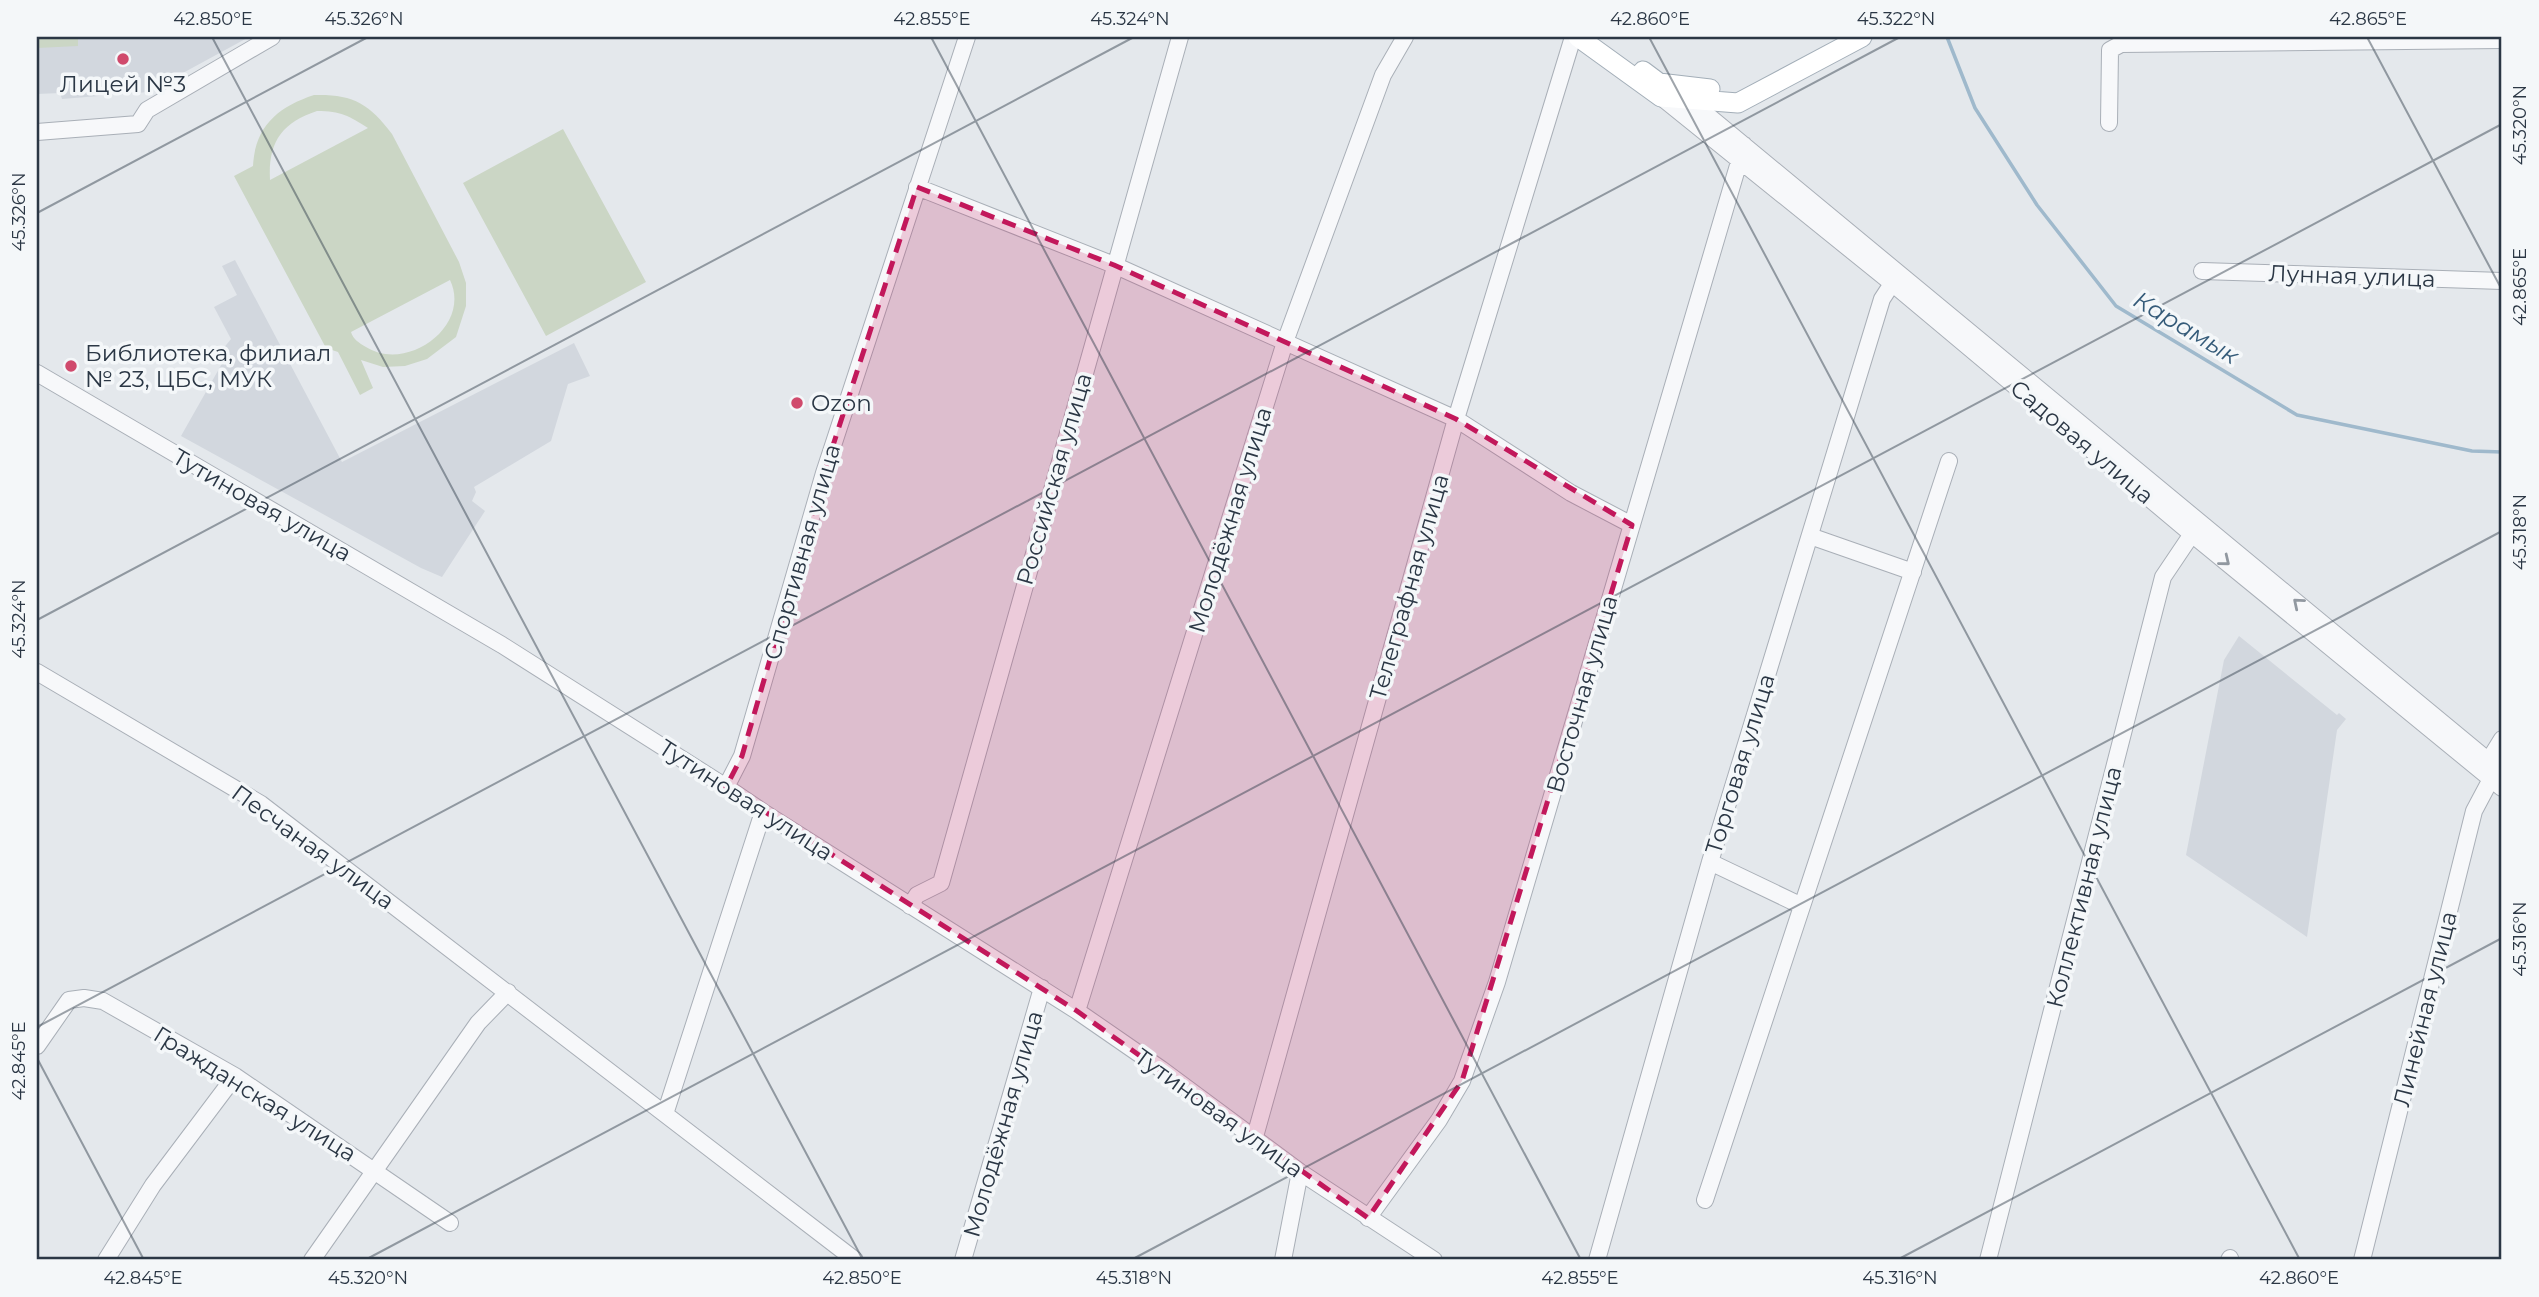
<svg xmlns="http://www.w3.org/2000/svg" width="2539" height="1297" viewBox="0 0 2539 1297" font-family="Montserrat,sans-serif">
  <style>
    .built { fill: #d2d7de }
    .green { fill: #cbd6c5; fill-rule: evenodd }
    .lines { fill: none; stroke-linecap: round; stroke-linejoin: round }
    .stream { stroke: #9fb9cc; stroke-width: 3.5 }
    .minor-casing { stroke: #a9afb7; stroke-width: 18 }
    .major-casing { stroke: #a3aeb8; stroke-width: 21 }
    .minor { stroke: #f7f8fa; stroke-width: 16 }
    .major { stroke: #fff; stroke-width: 19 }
    .oneway { stroke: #9198a0 }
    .marked { fill: #c2185b; fill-opacity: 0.2; stroke: #c2185b; stroke-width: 5; stroke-dasharray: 14 9; stroke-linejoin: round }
    .ticks { fill: none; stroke: #2b3745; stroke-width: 2; stroke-opacity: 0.45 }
    .poi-dot { fill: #d04a6c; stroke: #f4f7f9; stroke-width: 2.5 }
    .labels { text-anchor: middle; stroke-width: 7; stroke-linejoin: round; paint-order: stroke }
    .poi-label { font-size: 23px; fill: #2b3745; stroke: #f4f7f9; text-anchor: start }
    .street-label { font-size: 23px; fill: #2b3745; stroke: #f4f7f9 }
    .water-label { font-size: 24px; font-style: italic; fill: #355b79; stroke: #f4f7f9 }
    .neatline { fill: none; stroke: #2b3745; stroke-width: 2.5 }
    .ticks-label { font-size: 18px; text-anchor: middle; fill: #2b3745 }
  </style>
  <rect width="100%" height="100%" fill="#e4e8ec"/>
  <path class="built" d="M37 37H249L148 92 62 99 60 93 37 94Z
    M235 260 342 462 574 343 590 376 568 384 551 441 474 487 476 492 472 501 485 511 442 577 421 568 181 436 224 360 218 355 231 339 214 307 237 295 222 266Z
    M2239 636 2337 715 2339 713 2346 719 2337 730 2307 937 2186 855 2224 660Z"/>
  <path class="green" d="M37 37H78V46L37 48Z
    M314 95C352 94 369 103 392 134L459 262 466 283V306L456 337 427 359 405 366 383 367 361 360 373 388 360 395 338 352 326 348 234 176 253 166C255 126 278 107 314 95ZM317 111C341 111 349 116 368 128L270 180C268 143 281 123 317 111ZM450 280C472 326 407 373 366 347 359 343 353 339 351 332Z
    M563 129 646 282 546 336 463 183Z"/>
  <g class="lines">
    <path class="stream" d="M1947 37 1975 108 2037 205 2116 306 2297 415 2472 451 2502 452"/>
    <defs>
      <path id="minor" d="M1661 97 1893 284 2193 535 2502 788
        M1685 100 1700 109 2502 772
        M2109 123 2110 50 2121 44 2502 40
        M37 132 138 124 147 110 272 37
        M917 187 1114 265 1456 419 1571 493 1632 525
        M2202 271 2502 281
        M37 373 502 645 726 787 763 812 1077 1011 1161 1069 1300 1172 1434 1260
        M1810 536 1913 572
        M37 672 261 804 855 1260
        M726 787 742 756 824 473 967 37
        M1710 862 1802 906
        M910 906 917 895 941 883 1180 37
        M1077 1011 1285 342 1383 75 1405 37
        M37 1046 69 1000 84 998 103 1001 235 1076 450 1223
        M665 1114 763 812
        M1254 1140 1456 419 1573 37
        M1705 1200 1949 461
        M1368 1218 1439 1120 1462 1081 1497 982 1744 145
        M106 1260 153 1185 235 1076
        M312 1260 478 1023 508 992
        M963 1260 1042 988
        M1283 1260 1300 1172
        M1597 1260 1710 862 1882 299 1897 276
        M1988 1260 2163 577 2198 525
        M2229 1260 2230 1258
        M2362 1260 2474 811 2491 779 2489 760 2502 739"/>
      <path id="major" d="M1578 37 1661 97 1738 103 1862 37
        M1643 71 1659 83 1710 89"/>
    </defs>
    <use href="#minor" class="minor-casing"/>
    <use href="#major" class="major-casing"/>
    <use href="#minor" class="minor"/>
    <use href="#major" class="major"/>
  </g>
  <defs><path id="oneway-chevron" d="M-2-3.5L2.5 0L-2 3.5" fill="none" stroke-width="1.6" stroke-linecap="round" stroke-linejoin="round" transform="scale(1.75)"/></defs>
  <g class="oneway">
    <use href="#oneway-chevron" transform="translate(2225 561) rotate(39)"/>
    <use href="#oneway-chevron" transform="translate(2298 603) rotate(-140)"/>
  </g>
  <path class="marked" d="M917 187 1114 265 1456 419 1632 525 1462 1081 1368 1218 1077 1011 726 787 742 756 824 473Z"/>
  <path class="ticks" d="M212 37 863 1260M931 37 1581 1260M1649 37 2300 1260M2367 37 2502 290M37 213 368 37M37 620 1134 37M37 1027 1900 37M37 1058 144 1260M365 1260 2502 124M1131 1260 2502 531M1897 1260 2502 938"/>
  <g class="poi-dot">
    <circle cx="123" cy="59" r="7"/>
    <circle cx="71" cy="366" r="7"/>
    <circle cx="797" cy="403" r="7"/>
  </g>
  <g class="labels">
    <g class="poi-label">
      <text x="123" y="92" text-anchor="middle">Лицей №3</text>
      <text x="85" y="361">Библиотека, филиал<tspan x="85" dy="26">№ 23, ЦБС, МУК</tspan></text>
      <text x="811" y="411">Ozon</text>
    </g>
    <g class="street-label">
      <text transform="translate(2352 276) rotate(2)" y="8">Лунная улица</text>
      <text transform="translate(2082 442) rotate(40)" y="8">Садовая улица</text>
      <text transform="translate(1054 479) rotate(-74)" y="8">Российская улица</text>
      <text transform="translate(262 505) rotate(30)" y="8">Тутиновая улица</text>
      <text transform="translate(1230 520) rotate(-73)" y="8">Молодёжная улица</text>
      <text transform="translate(802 552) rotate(-74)" y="8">Спортивная улица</text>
      <text transform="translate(1409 587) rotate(-74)" y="8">Телеграфная улица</text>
      <text transform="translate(1582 694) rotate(-74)" y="8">Восточная улица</text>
      <text transform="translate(1740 764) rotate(-73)" y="8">Торговая улица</text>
      <text transform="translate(746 800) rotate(33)" y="8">Тутиновая улица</text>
      <text transform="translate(313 847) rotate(36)" y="8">Песчаная улица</text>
      <text transform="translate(2084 887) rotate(-76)" y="8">Коллективная улица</text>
      <text transform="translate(2425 1009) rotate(-76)" y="8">Линейная улица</text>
      <text transform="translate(255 1094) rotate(32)" y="8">Гражданская улица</text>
      <text transform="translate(1219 1113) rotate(36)" y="8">Тутиновая улица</text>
      <text transform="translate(1003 1124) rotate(-74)" y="8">Молодёжная улица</text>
    </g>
    <g class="water-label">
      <text transform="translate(2186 328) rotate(31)" y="8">Карамык</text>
    </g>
  </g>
  <rect width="2539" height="1297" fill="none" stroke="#f4f7f9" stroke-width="77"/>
  <rect x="38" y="38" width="2462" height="1220" class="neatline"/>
  <g class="ticks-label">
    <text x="213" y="25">42.850°E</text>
    <text x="364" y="25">45.326°N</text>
    <text x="932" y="25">42.855°E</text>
    <text x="1130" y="25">45.324°N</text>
    <text x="1650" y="25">42.860°E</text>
    <text x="1896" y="25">45.322°N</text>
    <text x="2368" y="25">42.865°E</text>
    <text transform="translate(2520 125) rotate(-90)" y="6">45.320°N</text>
    <text transform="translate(19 212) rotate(-90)" y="6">45.326°N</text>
    <text transform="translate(2520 287) rotate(-90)" y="6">42.865°E</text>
    <text transform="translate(2520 532) rotate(-90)" y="6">45.318°N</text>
    <text transform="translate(19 619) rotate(-90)" y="6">45.324°N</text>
    <text transform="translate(2520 939) rotate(-90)" y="6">45.316°N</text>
    <text transform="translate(19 1061) rotate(-90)" y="6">42.845°E</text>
    <text x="143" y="1284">42.845°E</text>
    <text x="368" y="1284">45.320°N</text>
    <text x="862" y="1284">42.850°E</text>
    <text x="1134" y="1284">45.318°N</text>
    <text x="1580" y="1284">42.855°E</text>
    <text x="1900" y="1284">45.316°N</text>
    <text x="2299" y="1284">42.860°E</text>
  </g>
</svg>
